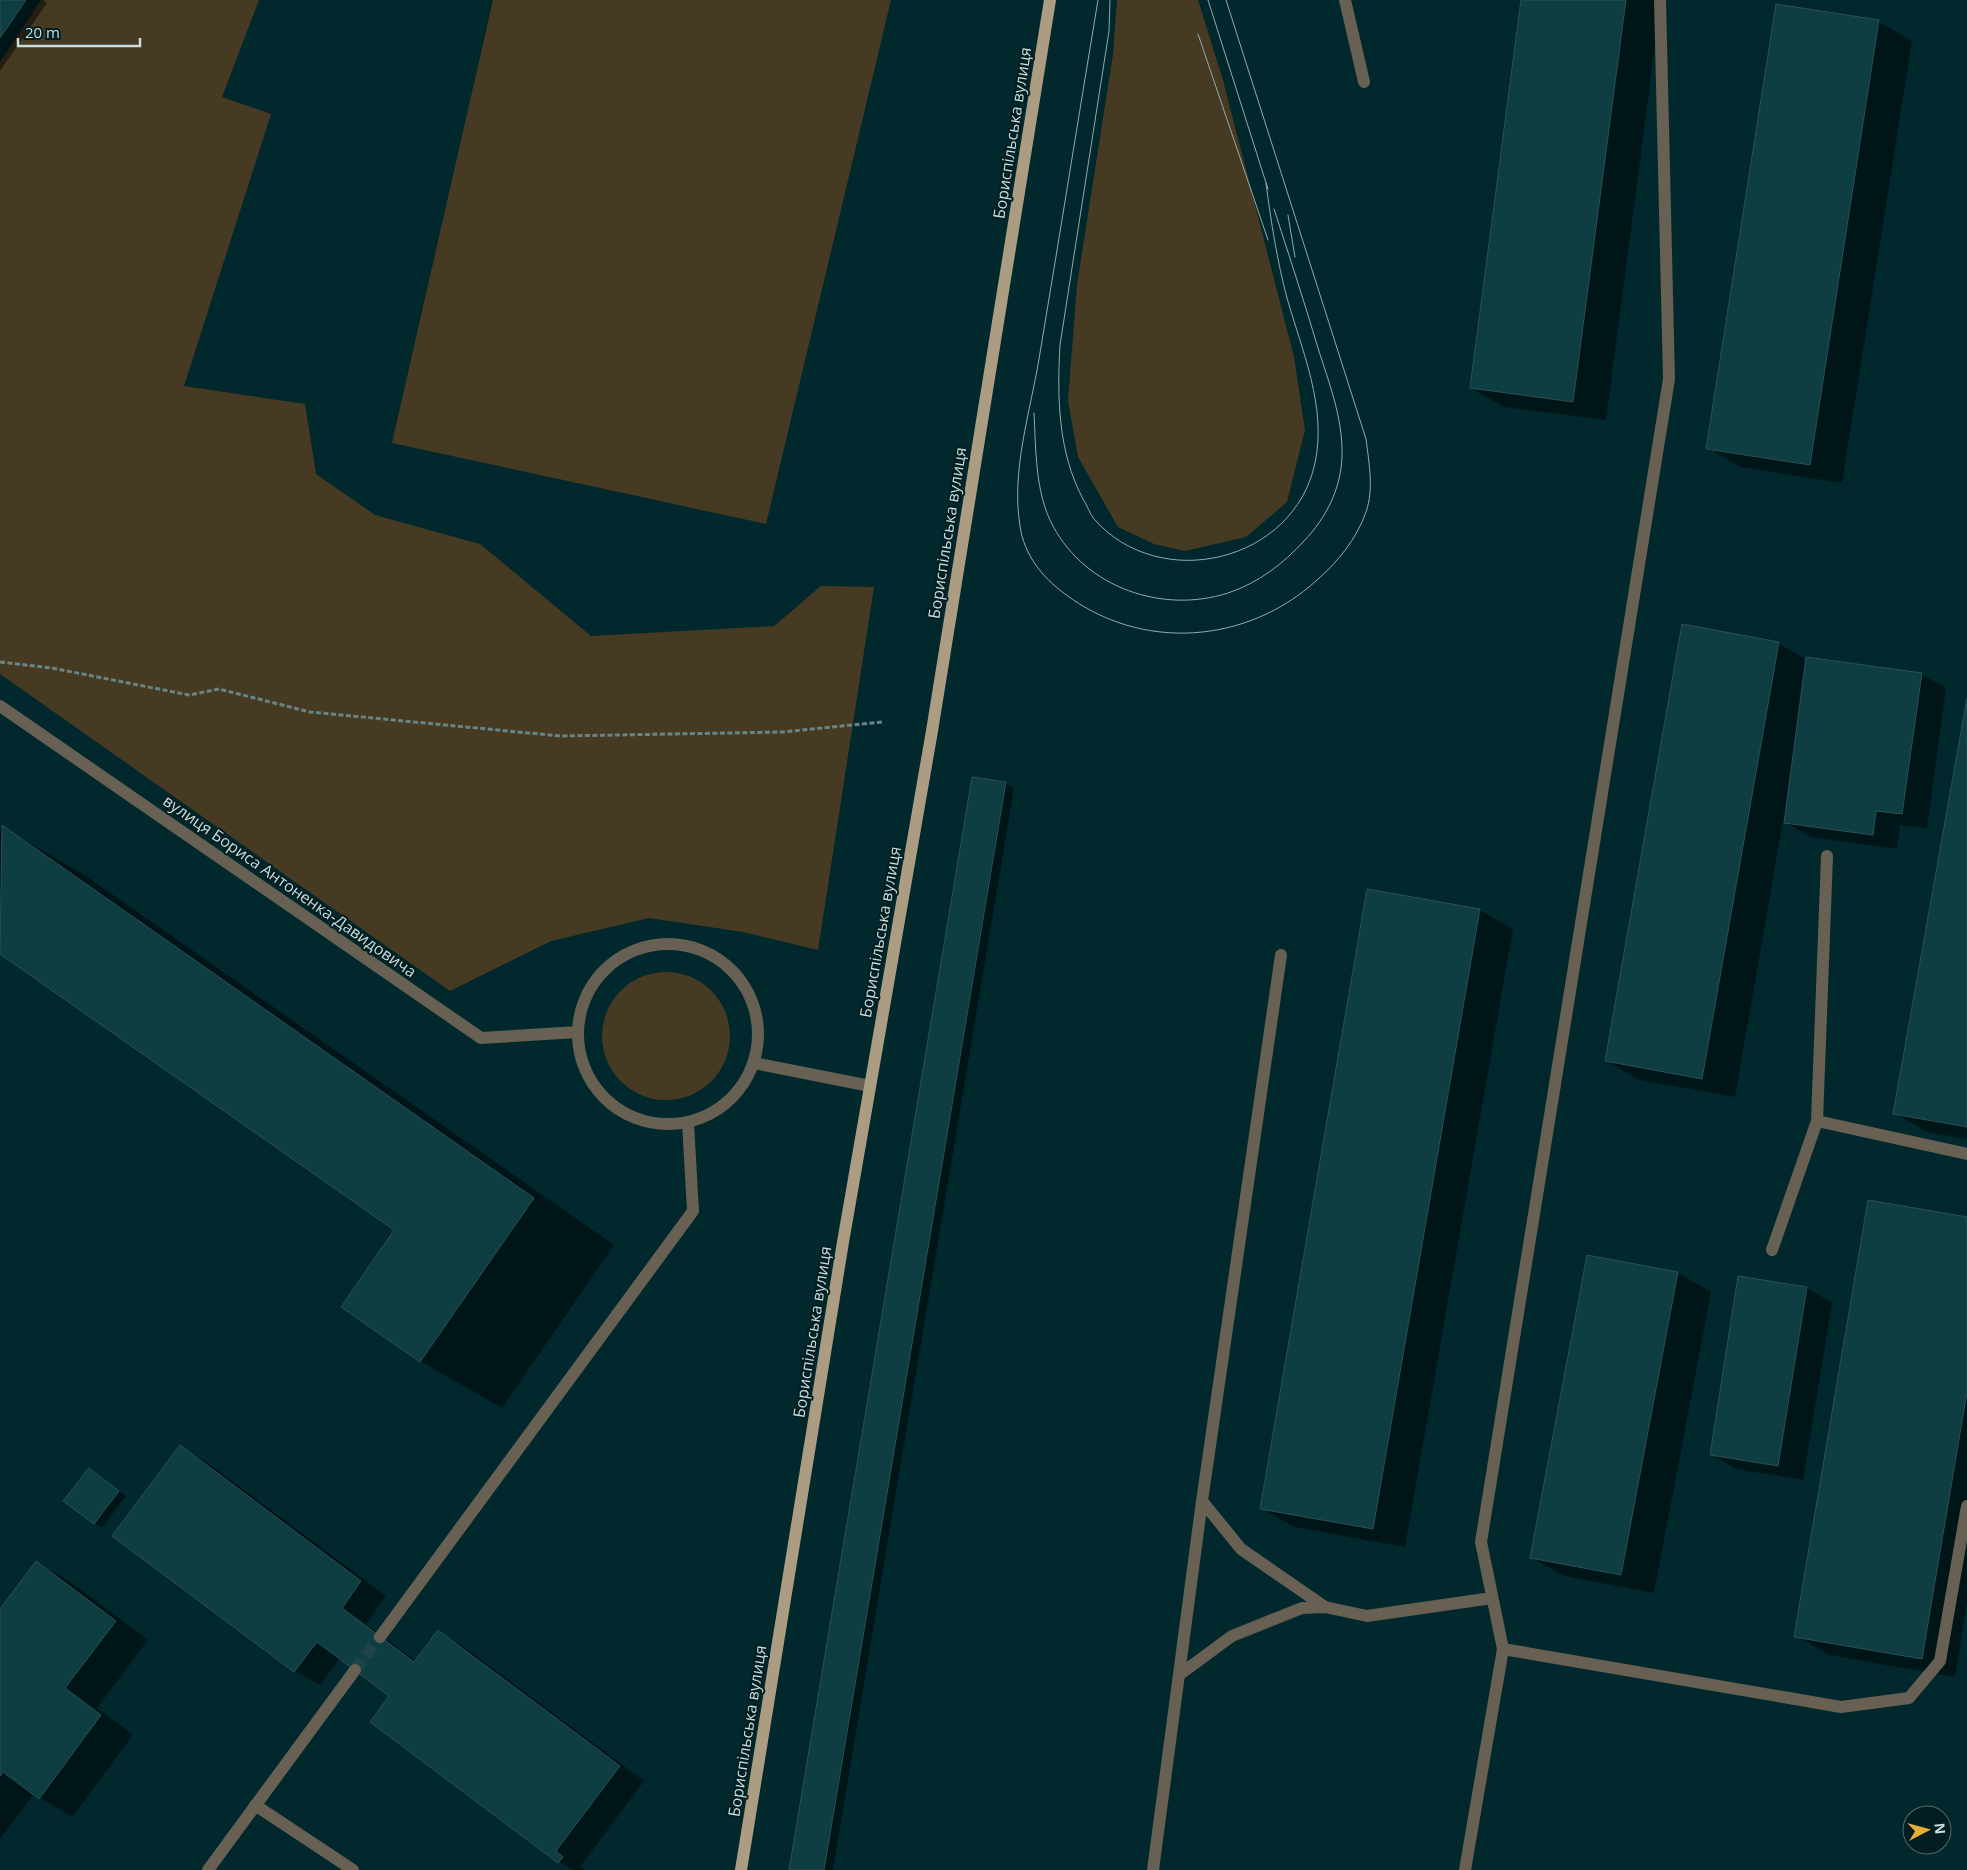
<svg xmlns="http://www.w3.org/2000/svg" width="1967" height="1870" viewBox="0 0 1967 1870" font-family="'Open Sans',sans-serif">
  <style>
    .green { fill: #463a23 }
    .shadow { fill: #0007 }
    .building { fill: #0e3d42; stroke: #2c5055 }
    .lines { fill: none; stroke-linecap: round; stroke-linejoin: round }
    .minor-tunnel { stroke: #1f4448; stroke-width: 12; stroke-dasharray: 12 6; stroke-linecap: butt }
    .path { stroke: #678588; stroke-width: 3; stroke-dasharray: 5 2.5; stroke-linecap: butt }
    .minor { stroke: #676053; stroke-width: 12 }
    .major { stroke: #ac9d82; stroke-width: 12 }
    .tram { stroke: #91abad; stroke-width: 1 }
    .labels { text-anchor: middle; stroke-width: 4; stroke-linejoin: round; paint-order: stroke }
    .street-label { font-size: 16px; fill: #c9dddf; stroke: #021e21 }
  </style>
  <rect width="100%" height="100%" fill="#01292d"/>
  <path class="green" d="M41 0H259L222 97 271 114 184 386 305 404 316 474 375 515 480 544 591 636 774 626 821 586 874 587 818 950 743 932 649 918 551 941 450 991 0 674V62Z
    M493 0H891L766 524 392 443Z
    M1117 0H1198L1223 80 1294 357 1305 430 1287 502 1246 537 1185 551 1154 544 1118 527 1078 457 1068 401 1077 285 1113 54Z
    M602 1036a64 64 0 1 1 128 0a64 64 0 1 1-128 0Z"/>
  <path class="shadow" d="M0 0H43L47 3 0 71Z
    M1522 0H1661L1606 420 1504 407 1471 388Z
    M1879 22 1912 41 1842 483 1740 467 1707 448Z
    M1778 643 1807 660 1921 674 1946 688 1927 828 1900 825 1897 849 1810 837 1783 821 1735 1097 1639 1080 1606 1061Z
    M1967 705V1139L1927 1132 1894 1113Z
    M973 778 1006 784 1014 788 833 1870H790Z
    M2 827 83 874 614 1245 502 1408 420 1361 396 1230 0 952V830Z
    M1480 910 1513 929 1405 1547 1294 1527 1261 1508Z
    M1967 1218V1604L1955 1677 1829 1655 1796 1636Z
    M1588 1256 1678 1273 1711 1292 1654 1593 1564 1576 1531 1557Z
    M1807 1288 1832 1303 1803 1480 1736 1469 1711 1454Z
    M180 1447 205 1461 386 1596 366 1624 416 1661 438 1632 463 1646 644 1781 580 1867 585 1870H573L559 1862 372 1722 391 1696 340 1658 320 1685 295 1671 114 1535Z
    M97 1474 126 1496 102 1528 94 1523Z
    M36 1562 69 1581 148 1640 97 1708 133 1735 72 1817 34 1794 0 1839V1611Z"/>
  <path class="building" d="M0 0H26L0 38Z
    M1521 0H1626L1573 402 1470 388Z
    M1776 4 1879 20 1810 465 1706 449Z
    M1682 624 1779 642 1702 1079 1605 1061Z
    M1806 657 1922 673 1902 814 1876 811 1873 835 1784 823Z
    M1967 698V1127L1893 1114Z
    M972 777 1006 782 824 1870H789Z
    M2 825 534 1198 420 1362 341 1307 394 1230 0 954Z
    M1367 889 1480 909 1373 1529 1260 1509Z
    M1868 1200 1967 1217V1392L1922 1659 1794 1637Z
    M1587 1255 1678 1272 1621 1575 1530 1558Z
    M1738 1276 1807 1287 1778 1466 1710 1455Z
    M180 1445 361 1581 342 1608 414 1662 438 1630 620 1766 556 1851 563 1857 558 1863 370 1722 389 1696 317 1642 294 1672 112 1536Z
    M89 1468 119 1491 94 1524 63 1501Z
    M36 1561 116 1621 65 1688 101 1715 39 1799 3 1772 0 1776V1609Z"/>
  <g class="lines">
    <path class="minor-tunnel" d="M355 1670 380 1637"/>
    <path class="path" d="M0 662 52 668 189 695 219 689 310 712 560 736 783 732 882 722"/>
    <path class="minor" d="M1345 0 1364 82
      M0 706 481 1038 578 1032
      M578 1034a90 90 0 1 1 180 0a90 90 0 1 1-180 0Z
      M754 1063 870 1086
      M1817 1121 1967 1154
      M1772 1250 1817 1121 1827 856
      M1202 1501 1241 1549 1325 1607 1367 1616 1492 1598
      M380 1637 693 1211 688 1123
      M1503 1649 1841 1707 1909 1698 1940 1661 1967 1506
      M1179 1675 1232 1636 1302 1608 1325 1607
      M255 1805 353 1870
      M208 1870 355 1670
      M1153 1870 1202 1501 1281 955
      M1465 1870 1503 1649 1481 1542 1669 379 1660 0"/>
    <path class="major" d="M741 1870 843 1242 932 731 1050 0"/>
    <path class="tram" d="M1098 0C1078 120 1059 240 1039 359 1030 413 1011 471 1020 526 1024 555 1043 578 1065 594 1142 652 1247 644 1317 580 1338 562 1357 538 1366 512 1374 489 1369 463 1366 439L1226 0
      M1110 0 1109 31 1060 345C1057 397 1058 452 1083 499 1087 505 1090 514 1094 519 1160 594 1294 562 1315 463 1327 407 1302 351 1287 298 1277 260 1271 222 1266 183
      M1208 0 1268 189
      M1198 34 1268 240
      M1288 215 1295 257
      M1034 413C1036 450 1035 493 1053 526 1086 588 1163 614 1228 593 1258 583 1283 564 1304 541 1326 518 1341 489 1342 456 1343 418 1329 383 1318 348 1304 301 1289 255 1274 209"/>
  </g>
  <g class="labels">
    <g class="street-label">
      <text transform="translate(1012 133) rotate(-81)" y="6">Бориспільська вулиця</text>
      <text transform="translate(947 533) rotate(-81)" y="6">Бориспільська вулиця</text>
      <text transform="translate(290 886) rotate(35)" y="6">вулиця Бориса Антоненка-Давидовича</text>
      <text transform="translate(880 932) rotate(-80)" y="6">Бориспільська вулиця</text>
      <text transform="translate(812 1332) rotate(-81)" y="6">Бориспільська вулиця</text>
      <text transform="translate(747 1731) rotate(-81)" y="6">Бориспільська вулиця</text>
    </g>
  </g>
  <g transform="translate(1927 1830) rotate(84)"><circle r="24" fill="#021e21" stroke="#526a6d"/>
  <path d="M0-4L9 19L0 12L-9 19Z" fill="#e3ae35"/>
  <text y="-8" font-size="14" font-weight="bold" text-anchor="middle" fill="#c9dddf">N</text>
  </g>
  <path d="M18 38v8h122v-8" fill="none" stroke="#c9dddf" stroke-width="2.5"/>
  <text x="25" y="38" font-size="15" fill="#c9dddf" stroke="#021e21" stroke-width="4" paint-order="stroke">20 m</text>
</svg>
